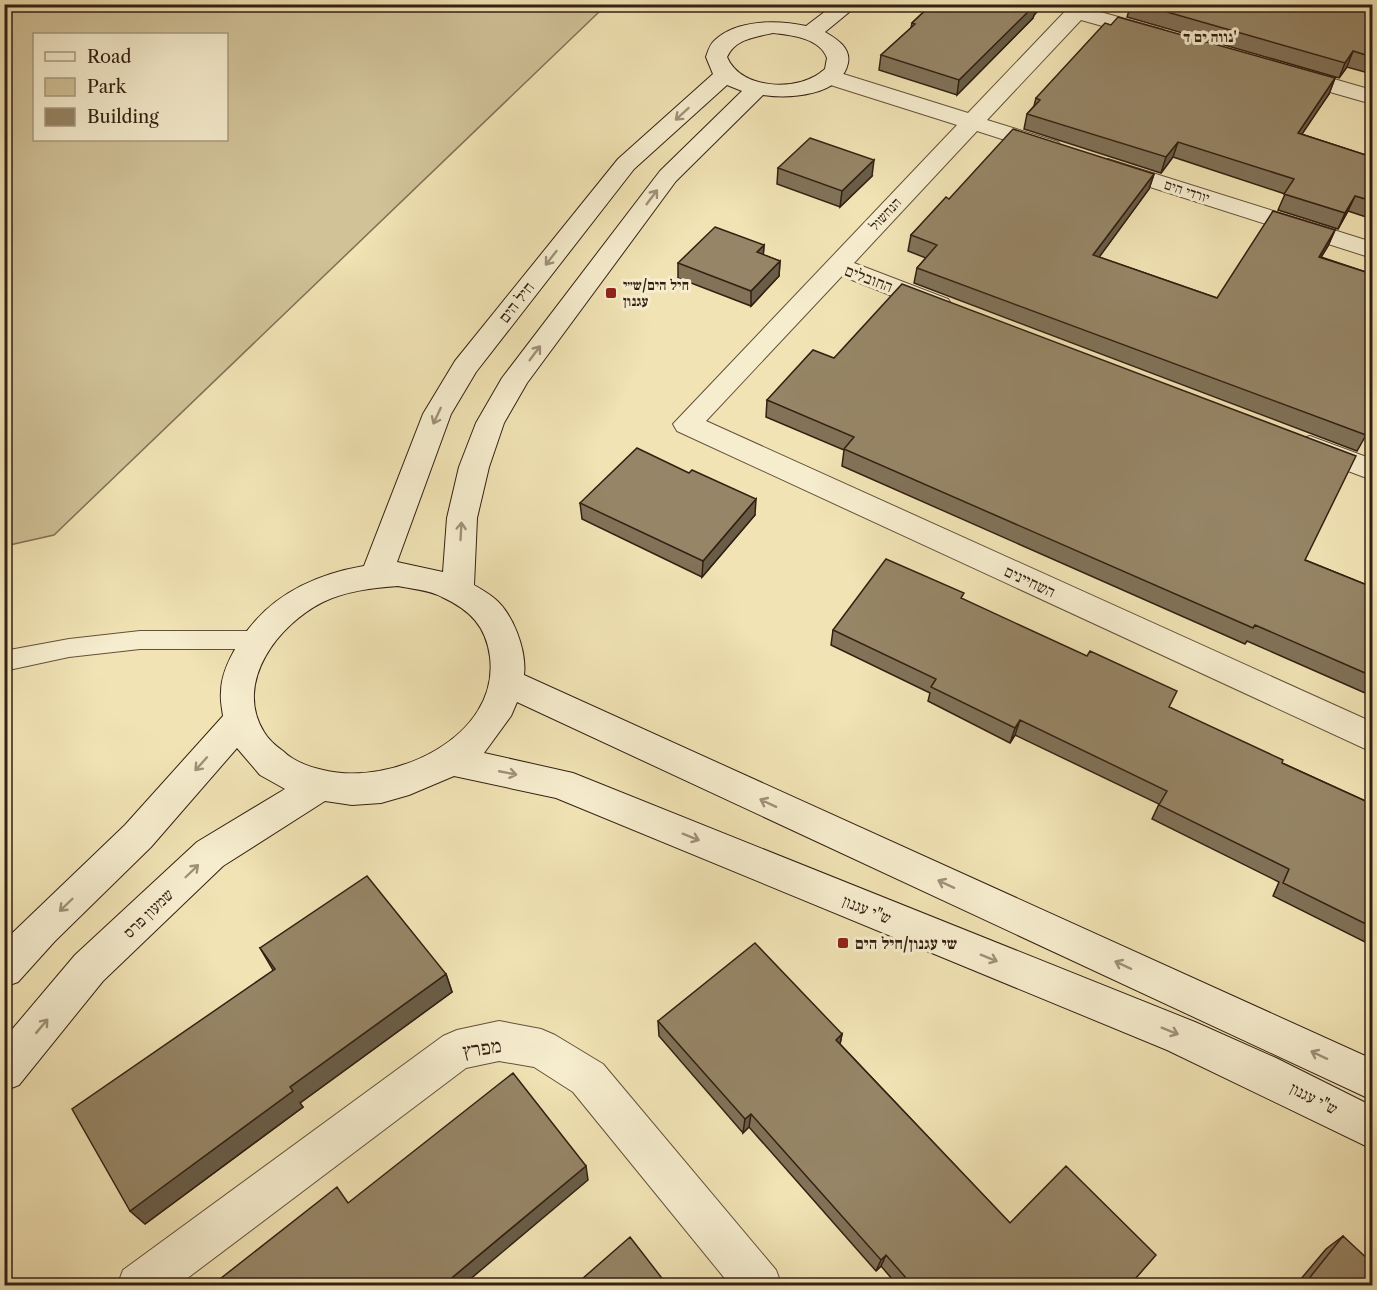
<svg xmlns="http://www.w3.org/2000/svg" width="1377" height="1290" viewBox="0 0 1377 1290" font-family="'Libre Caslon Text','Frank Ruhl Libre',serif">
  <style>
    .green { fill: #d1c298; stroke: #827155; stroke-width: 1.5; fill-rule: evenodd }
    .lines { fill: none; stroke-linecap: round; stroke-linejoin: round }
    .lane-casing { stroke: #63513a; stroke-width: 2 }
    .street-casing { stroke: #63513a; stroke-width: 2 }
    .secondary-casing { stroke: #342012; stroke-width: 2 }
    .lane { fill: #f6edce; fill-rule: evenodd }
    .street { fill: #f6edce; fill-rule: evenodd }
    .secondary { fill: #f6edce; fill-rule: evenodd }
    .wall { fill: #817258; stroke: #342012; stroke-width: 1.5 }
    .shaded-wall { fill: #695d47; stroke: #342012; stroke-width: 1.5 }
    .building { fill: #968566; stroke: #342012; stroke-width: 1.5 }
    .oneway { stroke: #9f9179 }
    .poi-dot { fill: #8f2418; stroke: #f6edce; stroke-width: 2 }
    .labels { text-anchor: middle; stroke-width: 6; stroke-linejoin: round; paint-order: stroke }
    .far-street-label { font-size: 14px; fill: #342012; stroke: #f6edce }
    .far-poi-label { font-size: 14px; font-weight: bold; fill: #342012; stroke: #f6edce; text-anchor: start }
    .far-neighbourhood-label { font-size: 15px; font-weight: bold; fill: #342012; stroke: #f6edce }
    .street-label { font-size: 16px; fill: #342012; stroke: #f6edce }
    .poi-label { font-size: 16px; font-weight: bold; fill: #342012; stroke: #f6edce; text-anchor: start }
    .near-street-label { font-size: 20px; fill: #342012; stroke: #f6edce }
  </style>
  <rect width="100%" height="100%" fill="#f1e3b4"/>
  <filter id="stains"><feTurbulence type="fractalNoise" baseFrequency=".00333" numOctaves="4"/><feColorMatrix values="0 0 0 0 .2 0 0 0 0 .09 0 0 0 0 .02 0 0 0 .5 -.17"/></filter>
  <radialGradient id="worn" r=".72"><stop offset=".6" stop-color="#630" stop-opacity="0"/><stop offset="1" stop-color="#630" stop-opacity=".3"/></radialGradient>
  <path class="green" d="M4 5 5 4 609 5 600 11 54 535 5 546ZM34 34H226V140H34Z"/>
  <g class="lines">
    <defs>
      <path id="lane" d="M140 631H257L265 633 269 640 265 647 257 649H140L69 657 4 671V651L69 639Z"/>
      <path id="street" d="M1072 4H1094L1090 9 1164 30 1167 35 1164 40 1156 41 1081 20 987 120 1058 142 1062 147 1058 152 1050 154 1042 152 977 131 854 263 948 299 952 305 948 311 939 313 930 311 842 276 706 421 1372 722V752L677 431 673 424 957 125 821 82 818 77 821 72 829 70 837 72 968 113Z
        M1289 66 1372 90V104L1281 78 1278 73 1281 68Z
        M1108 159 1372 242V258L1100 171 1096 166 1100 161Z
        M1310 436 1372 459V480L1300 453 1295 446 1300 439Z
        M499 1021 541 1029 555 1035 603 1064 776 1270 782 1286H731L573 1092 534 1067 499 1061 466 1068 177 1286H117L123 1270 443 1036 457 1030Z"/>
      <path id="secondary" d="M835 4H859L825 32C837 39 851 48 848 63 841 96 789 99 763 95L676 181 527 383 504 423 489 467 477 518 474 585C481 589 488 593 494 598 513 613 527 651 524 675L1372 1059V1100L517 702 511 716 484 753 573 773 1195 1022 1276 1058 1372 1106V1149L1167 1050 556 798 454 776 409 795 381 803 352 805 325 801 223 866 103 981 19 1085 4 1091V1039L75 955 197 842 285 789 260 775 237 748 151 847 55 941 18 982 4 987V941L125 825 223 716C222 708 220 700 221 692 221 675 229 659 238 644 266 598 311 575 364 566L423 414 455 361 618 159 713 74 706 57C708 51 710 44 715 40 737 19 779 20 806 26ZM773 33C791 35 820 38 827 58L825 69C801 92 741 91 727 57 735 39 755 37 773 33ZM727 85 742 91 660 171 502 378 476 423 459 467 447 518 443 572 397 562 451 414 476 372 634 169ZM398 586C412 589 430 590 442 597 470 610 486 626 490 657 500 738 391 787 323 770 309 767 293 761 283 751 276 746 268 739 264 732 233 682 279 624 323 602 346 591 372 588 398 586Z"/>
    </defs>
    <use href="#lane" class="lane-casing"/>
    <use href="#street" class="street-casing"/>
    <use href="#secondary" class="secondary-casing"/>
    <use href="#lane" class="lane"/>
    <use href="#street" class="street"/>
    <use href="#secondary" class="secondary"/>
  </g>
  <path class="wall" d="M932 4H1044L1034 15 1033 18 957 95 879 70 881 55 911 28 912 23Z
    M1131 4H1372V74L1347 67 1339 78 1127 17Z
    M1335 78 1329 94 1301 134 1372 157V219L1348 211 1338 229 1278 210 1285 194 1173 157 1161 173 1024 129 1027 114 1034 106 1036 98Z
    M778 168 872 176 840 207 777 184Z
    M1154 174 1149 189 1099 257 1217 298 1335 230 1328 246 1321 257 1372 274V440L1365 437 1357 451 914 283 917 268 926 258 908 251 911 235 949 199Z
    M764 245 763 255 780 261 779 276 751 306 678 278V263Z
    M767 400 1305 560 1372 587V696L1247 641 1245 644 842 466 844 450 766 417Z
    M689 473 755 515 702 577 582 519 580 503Z
    M962 599 1169 707 1282 763 1372 804V942L1371 945 1273 896 1279 882 1152 819 1159 804 1015 735 1010 743 928 701 930 693 831 645 833 630Z
    M260 948 446 974 452 992 300 1103 303 1107 145 1224 273 970Z
    M658 1021 842 1034 840 1044 1010 1223 1129 1286H898L881 1266 876 1271 749 1127 743 1133 659 1036Z
    M1343 1236 1372 1286H1295L1326 1249Z"/>
  <path class="shaded-wall" d="M1034 4H1044L1034 15 1033 18 957 95 959 80Z
    M1353 51 1347 67 1339 78 1345 63Z
    M1335 78 1329 94 1292 149 1298 133Z
    M1178 142 1173 157 1161 173 1166 157Z
    M874 160 872 176 840 207 842 191Z
    M1154 174 1149 189 1089 271 1093 255Z
    M1355 196 1348 211 1338 229 1345 213Z
    M1335 230 1328 246 1312 272 1319 257Z
    M764 245 763 261 757 252Z
    M780 261 779 276 751 306V291Z
    M756 499 755 515 702 577 703 561Z
    M1020 720 1015 735 1010 743 1015 728Z
    M446 974 452 992 300 1103 303 1107 145 1224 130 1211 290 1087Z
    M842 1034 839 1049 836 1040Z
    M751 1114 749 1127 743 1133 745 1119Z
    M586 1166 588 1180 462 1286H442Z
    M886 1255 881 1266 876 1271 881 1260Z"/>
  <path class="building" d="M932 4H1036L959 80 881 55 915 24 912 23Z
    M1139 4H1372V57L1353 51 1345 63Z
    M1118 17 1335 78 1298 133 1372 157V201L1355 196 1345 213 1284 194 1294 179 1178 142 1166 157 1027 114 1040 100 1036 98 1105 23 1111 25Z
    M1013 129 1154 174 1093 255 1217 298 1273 211 1335 230 1319 257 1372 274V421L1366 435 917 268 937 245 911 235 946 197 949 199Z
    M810 138 874 160 842 191 778 168Z
    M715 227 764 245 757 252 780 261 751 291 678 263Z
    M902 284 1356 456 1305 560 1372 587V676L1255 625 1253 628 844 449 854 437 767 400 813 350 834 358Z
    M637 448 689 473 692 470 756 499 703 561 580 503Z
    M886 559 964 593 961 598 1087 656 1090 651 1177 691 1169 707 1283 760 1282 763 1372 804V927L1283 883 1289 869 1159 805 1167 791 1020 720 1015 728 931 687 936 679 833 630Z
    M367 876 446 974 290 1087 293 1091 130 1211 72 1109 275 969 260 948Z
    M755 943 842 1034 836 1040 1010 1223 1066 1166 1156 1255 1129 1286H913L886 1255 881 1260 751 1114 745 1119 658 1021Z
    M513 1073 586 1166 442 1286H211L337 1187 348 1203Z
    M1343 1236 1372 1263V1286H1303Z
    M630 1237 668 1286H574Z"/>
  <defs><path id="oneway-shaft" d="M-6 0H5M1.5-3L5.5 0L1.5 3" fill="none" stroke-width="1.6" stroke-linecap="round" stroke-linejoin="round" transform="scale(1.5)"/></defs>
  <g class="oneway">
    <use href="#oneway-shaft" transform="translate(682 114) rotate(138)"/>
    <use href="#oneway-shaft" transform="translate(652 197) rotate(-53)"/>
    <use href="#oneway-shaft" transform="translate(551 258) rotate(128)"/>
    <use href="#oneway-shaft" transform="translate(535 353) rotate(-53)"/>
    <use href="#oneway-shaft" transform="translate(437 416) rotate(115)"/>
    <use href="#oneway-shaft" transform="translate(461 531) rotate(-87)"/>
    <use href="#oneway-shaft" transform="translate(201 764) rotate(132)"/>
    <use href="#oneway-shaft" transform="translate(508 773) rotate(11)"/>
    <use href="#oneway-shaft" transform="translate(768 803) rotate(-155)"/>
    <use href="#oneway-shaft" transform="translate(691 837) rotate(22)"/>
    <use href="#oneway-shaft" transform="translate(192 871) rotate(-44)"/>
    <use href="#oneway-shaft" transform="translate(946 884) rotate(-155)"/>
    <use href="#oneway-shaft" transform="translate(66 905) rotate(136)"/>
    <use href="#oneway-shaft" transform="translate(989 958) rotate(22)"/>
    <use href="#oneway-shaft" transform="translate(1123 965) rotate(-155)"/>
    <use href="#oneway-shaft" transform="translate(42 1026) rotate(-50)"/>
    <use href="#oneway-shaft" transform="translate(1170 1031) rotate(22)"/>
    <use href="#oneway-shaft" transform="translate(1319 1055) rotate(-155)"/>
  </g>
  <g class="poi-dot">
    <rect x="605" y="287" width="12" height="12" rx="3"/>
    <rect x="837" y="937" width="12" height="12" rx="3"/>
  </g>
  <g class="labels">
    <g class="far-street-label">
      <text transform="translate(1187 191) rotate(18)" y="5">יורדי הים</text>
      <text transform="translate(885 214) rotate(-47)" y="5">הנחשול</text>
    </g>
    <g class="far-poi-label">
      <text x="623" y="290">חיל הים/ש״י<tspan x="623" dy="16">עגנון</tspan></text>
    </g>
    <g class="far-neighbourhood-label">
      <text x="1210" y="42">נווה ים ד'</text>
    </g>
    <g class="street-label">
      <text transform="translate(869 278) rotate(21)" y="6">החובלים</text>
      <text transform="translate(516 302) rotate(-52)" y="6">חיל הים</text>
      <text transform="translate(1030 581) rotate(25)" y="6">השחיינים</text>
      <text transform="translate(867 909) rotate(22)" y="6">ש"י עגנון</text>
      <text transform="translate(148 913) rotate(-44)" y="6">שמעון פרס</text>
      <text transform="translate(1314 1098) rotate(27)" y="6">ש"י עגנון</text>
    </g>
    <g class="poi-label">
      <text x="855" y="949">שי עגנון/חיל הים</text>
    </g>
    <g class="near-street-label">
      <text transform="translate(482 1048) rotate(-9)" y="7">מפרץ</text>
    </g>
  </g>
  <rect width="1377" height="1290" fill="none" stroke="#f1e3b4" stroke-width="24"/>
  <rect x="6" y="6" width="1365" height="1278" fill="none" stroke="#342012" stroke-width="3"/>
  <rect x="12" y="12" width="1353" height="1266" fill="none" stroke="#342012" stroke-width="1.5"/>
  <rect x="33" y="33" width="195" height="108" fill="#f6edce" stroke="#a89b83" stroke-width="1.5"/>
  <rect x="45" y="52" width="30" height="9" fill="#f6edce" stroke="#a89b83" stroke-width="1.5"/>
  <text x="87" y="63" font-size="18" fill="#342012">Road</text>
  <rect x="45" y="78" width="30" height="18" fill="#d1c298" stroke="#a89b83" stroke-width="1.5"/>
  <text x="87" y="93" font-size="18" fill="#342012">Park</text>
  <rect x="45" y="108" width="30" height="18" fill="#968566" stroke="#a89b83" stroke-width="1.5"/>
  <text x="87" y="123" font-size="18" fill="#342012">Building</text>
  <rect width="100%" height="100%" filter="url(#stains)"/>
  <rect width="100%" height="100%" fill="url(#worn)"/>
</svg>
